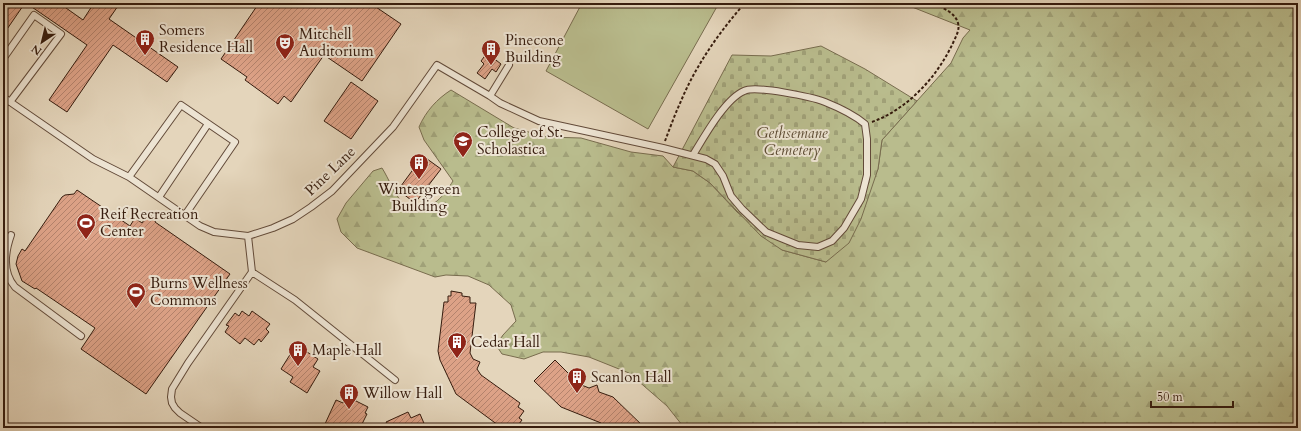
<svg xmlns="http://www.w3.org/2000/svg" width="1301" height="431" viewBox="0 0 1301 431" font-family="Cardo,serif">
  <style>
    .forest { fill: url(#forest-firs); stroke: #786c4e }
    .cemetery { fill: url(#cemetery-stones); stroke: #786c4e }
    .garden { fill: #b9bc8d; stroke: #786c4e }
    .building { fill: url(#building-hatch); stroke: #361c0e }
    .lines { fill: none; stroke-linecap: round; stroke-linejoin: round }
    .service-casing { stroke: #624a39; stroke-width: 8 }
    .path { stroke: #361c0e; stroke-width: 2; stroke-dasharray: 3 2; stroke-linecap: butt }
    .service { stroke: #ede4d3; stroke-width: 6 }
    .labels { text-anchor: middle; stroke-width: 4; stroke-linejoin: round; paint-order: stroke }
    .poi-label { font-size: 15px; fill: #361c0e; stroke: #ede4d3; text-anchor: start }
    .park-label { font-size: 15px; font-style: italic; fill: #5d4c34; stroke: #ede4d3 }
    .street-label { font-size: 15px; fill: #361c0e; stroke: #ede4d3 }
  </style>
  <defs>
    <pattern id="forest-firs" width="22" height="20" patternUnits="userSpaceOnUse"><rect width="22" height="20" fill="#b9bc8d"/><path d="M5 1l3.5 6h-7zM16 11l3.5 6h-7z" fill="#a0a178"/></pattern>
    <pattern id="cemetery-stones" width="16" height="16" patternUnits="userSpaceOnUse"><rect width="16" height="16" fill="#b9bc8d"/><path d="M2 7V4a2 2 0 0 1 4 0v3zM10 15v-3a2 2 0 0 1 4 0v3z" fill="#a0a178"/></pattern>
    <pattern id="building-hatch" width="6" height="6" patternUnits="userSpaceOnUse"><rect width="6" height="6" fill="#dda287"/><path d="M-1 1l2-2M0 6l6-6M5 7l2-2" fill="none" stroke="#b4836d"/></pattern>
  </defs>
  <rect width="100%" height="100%" fill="#e4d5bb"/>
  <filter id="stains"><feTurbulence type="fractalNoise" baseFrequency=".005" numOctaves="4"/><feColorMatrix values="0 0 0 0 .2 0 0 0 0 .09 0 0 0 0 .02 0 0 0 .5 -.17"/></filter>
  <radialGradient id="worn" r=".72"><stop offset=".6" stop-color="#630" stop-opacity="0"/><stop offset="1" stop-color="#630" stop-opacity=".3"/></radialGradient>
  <path class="forest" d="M902 3H1298V428H682V425L667 406 629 373 589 357 561 352H543L524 359 502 354 496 345 503 335 516 321 511 305 489 285 468 276 446 275 435 277 357 248 341 232 337 219 346 203 373 171 382 168C388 177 397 200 405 205 407 206 412 206 414 207 433 211 444 195 453 181L424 140 419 127C426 111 437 99 451 90L514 128 547 137 581 138 631 152 663 156 673 167 693 171 710 183 737 212 782 250 826 262 878 169 882 140 951 63 963 38 970 30Z"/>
  <path class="cemetery" d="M821 46 865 69 917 101 882 140 878 169 861 219 849 243 826 262 782 250 761 236 710 183 693 171 673 167 732 55 771 56Z"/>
  <path class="garden" d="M582 3H719L648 129 546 71Z"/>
  <path class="building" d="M3 3H25L3 35Z
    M26 3H59L83 20 94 3H120L109 19 178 67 167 82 113 45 67 112 49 100 87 45Z
    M259 3H370L401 24 362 81 324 55 291 102 284 96 278 104 245 80 247 77 221 59Z
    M487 53 501 64 496 72 492 69 485 79 477 73 484 64 481 61Z
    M351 82 378 101 351 139 324 121Z
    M423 156 441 169 415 203 398 190Z
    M77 190 130 226 135 218 142 223 148 214 156 219 155 222 230 274 146 394 81 349 95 328 36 288 35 289 22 281 16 264 18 256 22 249 25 251 62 197 65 195 74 194Z
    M451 291 462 293V296L470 297V303H476L470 353 473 359 480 362 477 369 481 375 520 403 518 407 524 411 519 418 522 420 516 428H502L456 394 440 360 438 351 444 302H448V296H451Z
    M242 311 249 316 252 311 270 324 266 329 269 332 261 342 259 339 254 345 245 338 240 344 225 332 229 326 226 325 235 313 239 316Z
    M296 345 318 359 313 367 320 371 307 393 290 382 293 377 281 369Z
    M555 360 579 384 589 388 597 385 599 392 613 397 645 428H606L601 423 561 407 534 381Z
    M346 396 368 407 365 413 367 414 360 428H335L325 424 336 400 343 403Z
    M408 412 411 418 420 414 426 428H389L386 422Z"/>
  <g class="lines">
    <defs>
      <path id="service" d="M3 59 34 15 61 34 10 102
        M490 96 500 103 539 121 663 148 706 159 715 164 723 176 731 196 742 209 766 232 798 245 818 247 832 241 844 228 861 199 867 175V139L865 124C853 114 840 108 825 102 812 97 755 85 744 91 725 99 704 137 693 155
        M3 97 93 159 129 177 200 226 214 232 248 236 273 228 293 219 311 207 332 191 393 127 437 65 490 96 509 65
        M129 177 181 105 235 142 185 215
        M159 197 208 124
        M11 235C5 252 2 272 15 287L81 336
        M252 272 295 300 395 380
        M202 428 180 413 175 408 172 403 171 397 172 389 188 363 252 272 248 236"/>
    </defs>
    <use href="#service" class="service-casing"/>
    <path class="path" d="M872 122C908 109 937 77 953 43 956 36 960 30 958 23 955 12 941 7 932 3
      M665 141C670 128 675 114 681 101 696 65 720 31 745 3"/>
    <use href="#service" class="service"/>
  </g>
  <defs>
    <symbol id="building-pin" viewBox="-11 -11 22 30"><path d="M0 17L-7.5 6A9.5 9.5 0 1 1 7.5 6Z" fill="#8f2418" stroke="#ede4d3"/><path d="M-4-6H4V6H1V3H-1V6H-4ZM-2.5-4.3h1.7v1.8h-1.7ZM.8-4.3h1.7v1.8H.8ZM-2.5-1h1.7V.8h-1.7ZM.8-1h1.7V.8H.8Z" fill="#fff"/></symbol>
    <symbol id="theatre-pin" viewBox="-11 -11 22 30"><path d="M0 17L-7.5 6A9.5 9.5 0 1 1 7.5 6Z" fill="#8f2418" stroke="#ede4d3"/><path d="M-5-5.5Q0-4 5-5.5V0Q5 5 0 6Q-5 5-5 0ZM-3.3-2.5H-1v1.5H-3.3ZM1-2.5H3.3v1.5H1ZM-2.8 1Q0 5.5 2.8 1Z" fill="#fff"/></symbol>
    <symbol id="university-pin" viewBox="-11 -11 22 30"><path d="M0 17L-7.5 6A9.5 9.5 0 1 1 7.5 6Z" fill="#8f2418" stroke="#ede4d3"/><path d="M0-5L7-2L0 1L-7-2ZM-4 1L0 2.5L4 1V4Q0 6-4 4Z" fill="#fff"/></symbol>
    <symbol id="stadium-pin" viewBox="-11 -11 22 30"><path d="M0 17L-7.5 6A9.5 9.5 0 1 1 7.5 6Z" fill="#8f2418" stroke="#ede4d3"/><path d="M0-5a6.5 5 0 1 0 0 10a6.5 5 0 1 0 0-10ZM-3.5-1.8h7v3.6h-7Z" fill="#fff"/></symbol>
  </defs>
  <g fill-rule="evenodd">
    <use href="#building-pin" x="134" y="28" width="22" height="30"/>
    <use href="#theatre-pin" x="274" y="32" width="22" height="30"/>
    <use href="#building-pin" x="480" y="38" width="22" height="30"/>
    <use href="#university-pin" x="452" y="130" width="22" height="30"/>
    <use href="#building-pin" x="408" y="152" width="22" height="30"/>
    <use href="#stadium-pin" x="75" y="212" width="22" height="30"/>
    <use href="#stadium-pin" x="125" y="281" width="22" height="30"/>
    <use href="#building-pin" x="446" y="331" width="22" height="30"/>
    <use href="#building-pin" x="287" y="339" width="22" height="30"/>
    <use href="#building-pin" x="566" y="366" width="22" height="30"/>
    <use href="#building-pin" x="338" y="382" width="22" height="30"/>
  </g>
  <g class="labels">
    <g class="poi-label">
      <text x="159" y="35">Somers<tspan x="159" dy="17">Residence Hall</tspan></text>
      <text x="299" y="39">Mitchell<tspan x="299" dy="17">Auditorium</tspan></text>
      <text x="505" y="45">Pinecone<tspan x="505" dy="17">Building</tspan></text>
      <text x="477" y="137">College of St.<tspan x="477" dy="17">Scholastica</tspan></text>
      <text x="419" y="194" text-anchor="middle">Wintergreen<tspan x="419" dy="17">Building</tspan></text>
      <text x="100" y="219">Reif Recreation<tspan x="100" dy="17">Center</tspan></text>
      <text x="150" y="288">Burns Wellness<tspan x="150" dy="17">Commons</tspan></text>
      <text x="471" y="347">Cedar Hall</text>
      <text x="312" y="355">Maple Hall</text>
      <text x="591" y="382">Scanlon Hall</text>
      <text x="363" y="398">Willow Hall</text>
    </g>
    <g class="park-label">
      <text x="792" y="138">Gethsemane<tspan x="792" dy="17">Cemetery</tspan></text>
    </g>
    <g class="street-label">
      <text transform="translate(330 171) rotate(-44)" y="5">Pine Lane</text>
    </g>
  </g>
  <rect width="1301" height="431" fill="none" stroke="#e4d5bb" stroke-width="16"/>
  <rect x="4" y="4" width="1293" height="423" fill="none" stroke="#361c0e" stroke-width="2"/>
  <rect x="8" y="8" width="1285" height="415" fill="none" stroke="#361c0e"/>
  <g transform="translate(42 42) rotate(215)" stroke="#ede4d3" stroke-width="3" paint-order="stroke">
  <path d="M0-3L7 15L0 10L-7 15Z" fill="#361c0e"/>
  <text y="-6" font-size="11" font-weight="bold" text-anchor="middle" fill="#361c0e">N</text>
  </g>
  <path d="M1151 401v6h82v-6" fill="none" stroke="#361c0e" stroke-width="2"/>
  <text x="1157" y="401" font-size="12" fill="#361c0e" stroke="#ede4d3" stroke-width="3" paint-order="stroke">50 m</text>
  <rect width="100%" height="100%" filter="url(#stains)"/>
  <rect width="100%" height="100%" fill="url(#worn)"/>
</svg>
